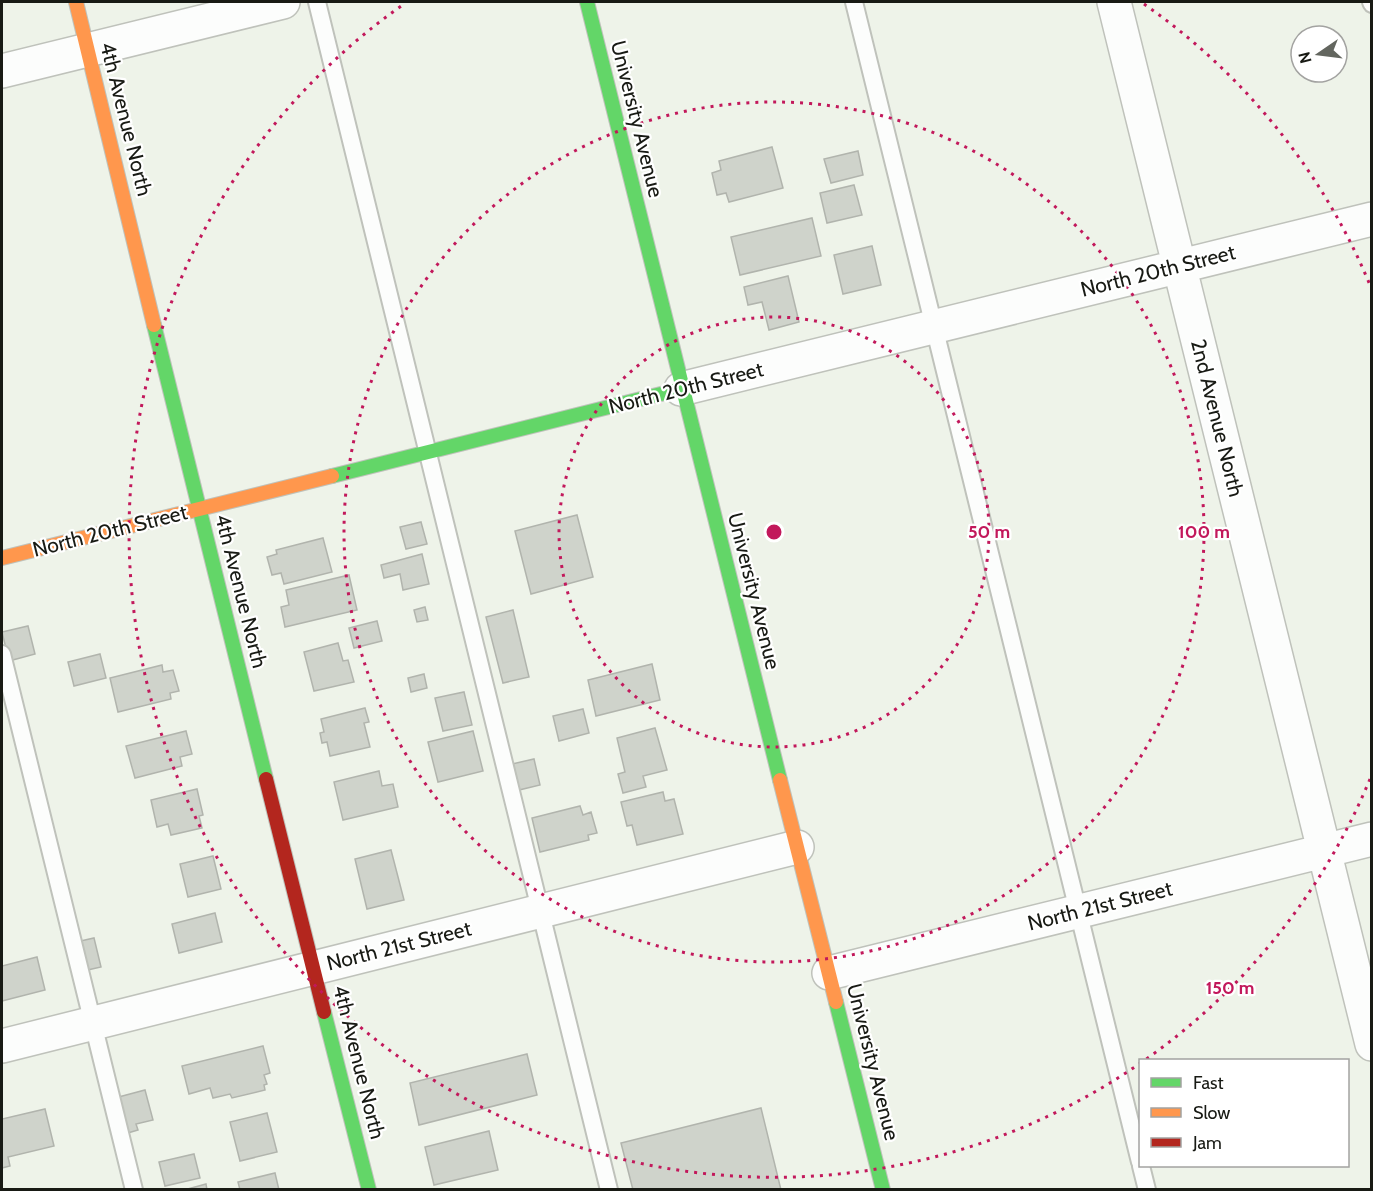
<svg xmlns="http://www.w3.org/2000/svg" width="1373" height="1191" viewBox="0 0 1373 1191" font-family="Cabin,sans-serif">
  <style>
    .building { fill: #cfd3cb; stroke: #b1b4ad; stroke-width: 1.5 }
    .lines { fill: none; stroke-linecap: round; stroke-linejoin: round }
    .lane-casing { stroke: #bfc2bb; stroke-width: 20 }
    .street-casing { stroke: #bfc2bb; stroke-width: 36 }
    .fast-casing { stroke: #bfc2bb; stroke-width: 16 }
    .slow-casing { stroke: #bfc2bb; stroke-width: 16 }
    .jam-casing { stroke: #bfc2bb; stroke-width: 16 }
    .lane { stroke: #fcfdfc; stroke-width: 16 }
    .street { stroke: #fcfdfc; stroke-width: 33 }
    .fast { stroke: #63d668; stroke-width: 14 }
    .slow { stroke: #ff974d; stroke-width: 14 }
    .jam { stroke: #b3261e; stroke-width: 14 }
    .ring { fill: none; stroke: #c2185b; stroke-width: 3; stroke-dasharray: 3 6 }
    .labels { text-anchor: middle; stroke-width: 4.5; stroke-linejoin: round; paint-order: stroke }
    .street-label { font-size: 21px; fill: #181a14; stroke: #fff }
    .centre { fill: #c2185b; stroke: #fff; stroke-width: 3 }
    .ring-label { font-size: 18px; text-anchor: middle; font-weight: bold; fill: #c2185b; stroke: #fff; stroke-width: 4.5; stroke-linejoin: round; paint-order: stroke }
  </style>
  <rect width="100%" height="100%" fill="#eef3e9"/>
  <path class="building" d="M772 147 783 188 729 202 726 193 717 195 712 173 721 170 719 161Z
    M858 151 863 175 831 183 824 159Z
    M854 185 862 215 827 223 820 193Z
    M812 218 821 256 740 275 731 237Z
    M872 246 881 285 843 294 834 255Z
    M788 276 799 322 769 330 762 302 748 305 744 287Z
    M577 515 593 577 531 594 515 531Z
    M421 522 427 544 406 549 400 527Z
    M323 538 332 572 284 584 281 573 272 575 267 557 277 554 276 550Z
    M422 554 429 584 403 590 400 574 384 578 381 565Z
    M349 575 357 610 285 627 281 607 289 605 286 590Z
    M425 607 428 620 417 622 414 610Z
    M513 610 529 677 503 683 486 617Z
    M377 621 382 641 354 648 349 628Z
    M28 626 35 654 9 661 2 632Z
    M338 643 343 661 348 660 354 682 314 691 304 652Z
    M100 654 106 678 74 686 68 662Z
    M652 664 660 700 596 716 588 680Z
    M162 665 163 672 173 670 179 691 170 693 171 699 118 712 110 678Z
    M424 674 427 688 411 692 408 678Z
    M464 692 472 725 443 731 435 698Z
    M365 708 369 722 364 723 370 747 330 756 327 742 322 743 320 733 324 732 321 719Z
    M583 709 589 733 559 741 553 716Z
    M655 728 667 770 643 776 646 787 623 793 618 774 625 772 617 738Z
    M186 731 192 754 180 757 182 766 135 778 126 746Z
    M473 731 483 771 438 782 428 742Z
    M534 759 540 785 519 790 512 764Z
    M379 771 382 786 393 784 398 807 343 820 334 782Z
    M197 789 203 815 199 816 202 828 171 835 168 824 157 827 151 800Z
    M663 792 665 801 674 799 683 834 637 845 632 825 627 826 621 802Z
    M580 806 583 815 591 812 597 833 588 835 589 840 540 852 532 818Z
    M391 850 404 900 367 909 355 859Z
    M213 856 221 889 188 897 180 864Z
    M215 913 222 942 179 953 172 924Z
    M94 938 101 967 83 971 76 942Z
    M37 957 45 990 2 1001V966Z
    M263 1046 270 1073 264 1075 267 1084 264 1085 265 1090 232 1098 230 1094 213 1098 210 1088 189 1094 182 1066Z
    M527 1054 537 1095 419 1125 410 1083Z
    M145 1090 153 1120 136 1124 138 1130 121 1135 111 1099Z
    M761 1108 781 1190H633L621 1143Z
    M45 1109 54 1146 8 1157 10 1166 2 1168V1119Z
    M267 1113 277 1152 240 1161 230 1122Z
    M489 1131 498 1170 434 1185 425 1147Z
    M194 1154 200 1178 165 1186 159 1162Z
    M275 1173 279 1190H240L238 1182Z
    M206 1184 207 1190H184Z"/>
  <g class="lines">
    <defs>
      <path id="lane" d="M317 2 609 1190
        M854 2 1140 1162
        M1371 2 1372 4
        M2 654 134 1190
        M1141 1166 1147 1190"/>
      <path id="street" d="M1114 2 1372 1044
        M2 71 283 2
        M681 389 1372 219
        M829 973 1372 839
        M2 1046 797 847"/>
      <path id="fast" d="M587 2 780 780
        M154 325 266 779
        M332 476 681 389
        M836 1002 883 1190
        M324 1012 369 1190"/>
      <path id="slow" d="M76 2 154 325
        M2 558 332 476
        M780 780 836 1002"/>
      <path id="jam" d="M266 779 324 1012"/>
    </defs>
    <use href="#lane" class="lane-casing"/>
    <use href="#street" class="street-casing"/>
    <use href="#fast" class="fast-casing"/>
    <use href="#slow" class="slow-casing"/>
    <use href="#jam" class="jam-casing"/>
    <use href="#lane" class="lane"/>
    <use href="#street" class="street"/>
    <use href="#fast" class="fast"/>
    <use href="#slow" class="slow"/>
    <use href="#jam" class="jam"/>
  </g>
  <g class="ring">
    <circle cx="774" cy="532" r="215"/>
    <circle cx="774" cy="532" r="430"/>
    <path d="M1370 779A645 645 0 1 1 404 4M1144 4A645 645 0 0 1 1370 285"/>
  </g>
  <g class="labels">
    <g class="street-label">
      <text transform="translate(126 119) rotate(76)" y="7">4th Avenue North</text>
      <text transform="translate(637 119) rotate(76)" y="7">University Avenue</text>
      <text transform="translate(1158 271) rotate(-14)" y="7">North 20th Street</text>
      <text transform="translate(686 388) rotate(-14)" y="7">North 20th Street</text>
      <text transform="translate(1217 418) rotate(76)" y="7">2nd Avenue North</text>
      <text transform="translate(110 531) rotate(-14)" y="7">North 20th Street</text>
      <text transform="translate(241 591) rotate(76)" y="7">4th Avenue North</text>
      <text transform="translate(754 591) rotate(76)" y="7">University Avenue</text>
      <text transform="translate(1100 906) rotate(-14)" y="7">North 21st Street</text>
      <text transform="translate(399 946) rotate(-14)" y="7">North 21st Street</text>
      <text transform="translate(359 1062) rotate(76)" y="7">4th Avenue North</text>
      <text transform="translate(873 1062) rotate(76)" y="7">University Avenue</text>
    </g>
  </g>
  <circle cx="774" cy="532" r="9" class="centre"/>
  <g class="ring-label">
    <text x="989" y="538">50 m</text>
    <text x="1204" y="538">100 m</text>
    <text x="1230" y="994">150 m</text>
  </g>
  <rect width="1373" height="1191" fill="none" stroke="#181a14" stroke-width="6"/>
  <rect x="1139" y="1059" width="210" height="108" fill="#ffffff" stroke="#a3a3a1" stroke-width="1.5"/>
  <rect x="1151" y="1078" width="30" height="9" fill="#63d668" stroke="#a3a3a1" stroke-width="1.5"/>
  <text x="1193" y="1089" font-size="18" fill="#181a14">Fast</text>
  <rect x="1151" y="1108" width="30" height="9" fill="#ff974d" stroke="#a3a3a1" stroke-width="1.5"/>
  <text x="1193" y="1119" font-size="18" fill="#181a14">Slow</text>
  <rect x="1151" y="1138" width="30" height="9" fill="#b3261e" stroke="#a3a3a1" stroke-width="1.5"/>
  <text x="1193" y="1149" font-size="18" fill="#181a14">Jam</text>
  <g transform="translate(1319 54) rotate(256)"><circle r="28" fill="#ffffff" stroke="#a3a3a1" stroke-width="1.5"/>
  <path d="M0-4.5L10 22L0 15L-10 22Z" fill="#63665f"/>
  <text y="-9" font-size="16" font-weight="bold" text-anchor="middle" fill="#181a14">N</text>
  </g>
</svg>
